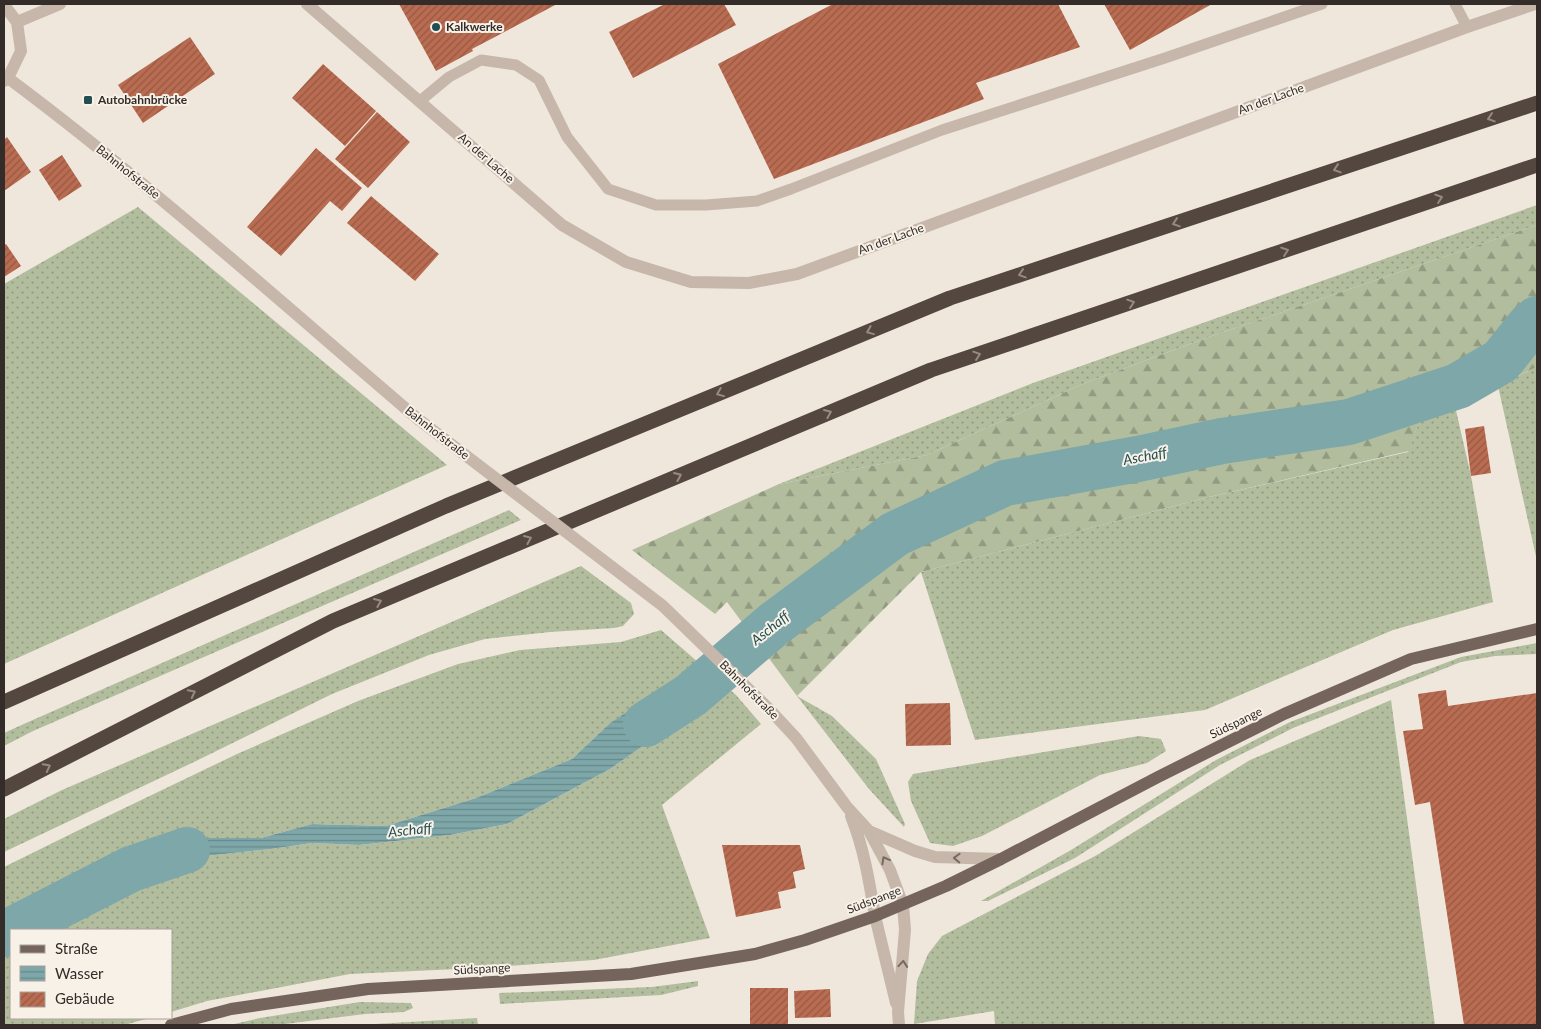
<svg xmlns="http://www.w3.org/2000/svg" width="1541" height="1029" viewBox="0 0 1541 1029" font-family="Lato,sans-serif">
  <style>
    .grass { fill: url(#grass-dots); fill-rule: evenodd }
    .forest { fill: url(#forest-firs) }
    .water { fill: url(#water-rules) }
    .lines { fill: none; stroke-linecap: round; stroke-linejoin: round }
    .river { stroke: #7ea7a9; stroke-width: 46 }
    .building { fill: url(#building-hatch) }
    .service { stroke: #c6b7aa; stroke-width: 11 }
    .minor { stroke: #c6b7aa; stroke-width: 12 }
    .tertiary { stroke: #c6b7aa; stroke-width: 12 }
    .primary { stroke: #74645b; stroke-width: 12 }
    .motorway { stroke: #544740; stroke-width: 15 }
    .minor-bridge { stroke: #c6b7aa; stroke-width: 12 }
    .oneway { stroke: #958b83 }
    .oneway2 { stroke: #766b62 }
    .poi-dot { fill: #224d51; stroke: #f7f1e8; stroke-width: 2 }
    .labels { text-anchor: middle; stroke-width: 4; stroke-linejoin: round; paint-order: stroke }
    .poi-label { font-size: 12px; font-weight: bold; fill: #342c28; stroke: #f7f1e8; text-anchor: start }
    .street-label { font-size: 12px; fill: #342c28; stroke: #f7f1e8 }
    .water-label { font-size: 14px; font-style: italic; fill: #224d51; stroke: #f7f1e8 }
  </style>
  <defs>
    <pattern id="grass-dots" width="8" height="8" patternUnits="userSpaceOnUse" patternTransform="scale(1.25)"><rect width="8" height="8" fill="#b2bd9e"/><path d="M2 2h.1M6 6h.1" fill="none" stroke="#929a81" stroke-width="1.8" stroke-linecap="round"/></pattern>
    <pattern id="forest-firs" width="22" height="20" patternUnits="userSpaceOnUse" patternTransform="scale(1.25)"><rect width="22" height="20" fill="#b2bd9e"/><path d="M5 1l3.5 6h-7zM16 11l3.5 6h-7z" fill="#929a81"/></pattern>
    <pattern id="water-rules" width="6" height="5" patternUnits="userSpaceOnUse" patternTransform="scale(1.25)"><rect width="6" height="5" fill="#7ea7a9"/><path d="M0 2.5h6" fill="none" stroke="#68888a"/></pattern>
    <pattern id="building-hatch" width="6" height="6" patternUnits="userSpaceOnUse" patternTransform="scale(1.25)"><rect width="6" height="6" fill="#b96c51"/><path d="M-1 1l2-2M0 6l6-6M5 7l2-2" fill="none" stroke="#975943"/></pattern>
  </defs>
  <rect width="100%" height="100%" fill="#efe7dc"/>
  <path class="grass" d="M1537 205V225L1206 338 1085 383 927 455 779 484 1033 383Z
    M138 207 447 465 4 664V284Z
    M1537 367V561L1498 386Z
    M1455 406 1471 476 1493 602 1393 630 1205 710 975 740 921 572 1209 497 1408 452 1419 422Z
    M509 510 521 520 33 731 4 746V733L26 723Z
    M581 566 631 603 634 614 623 626 614 628 550 632 485 639 429 655 332 694 194 762 4 852V819L62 790Z
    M661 630 736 695 761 724 662 805 710 938 594 960 479 968 350 974 207 1001 171 1012V930H11V1018H150L124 1025H4V867L83 828 237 754 358 701 458 664 520 650 621 642ZM713 697 610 769 507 824 450 835 359 845 312 843 271 849 197 857 148 872 189 838H261L312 824 386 826 476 798 572 759 609 724Z
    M1537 643V654L1495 656 1461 662 1293 728 1220 765 1075 858 988 901H981L1071 850 1216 760 1290 722 1461 657Z
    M797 696 832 716 876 759 905 824 904 827 869 789Z
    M1391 700 1435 1025H995L994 1011 914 1024 917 981 928 954 942 936 1097 855 1250 760Z
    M1139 736 1161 739 1166 751 1147 763 1100 775 982 836 953 846 930 843 911 801 908 782 913 774Z
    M698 981V986L661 995 500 1004 499 993 652 987Z
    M360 1002 411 1003 413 1008 404 1012 365 1014 277 1025H230L260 1018Z
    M477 1018 478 1025H358Z"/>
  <path class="forest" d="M1537 225V367L1419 422 1409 451 1209 497 921 572 797 696 727 602 715 614 632 550 779 484 927 455 1085 383 1206 338Z"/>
  <path class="water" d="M680 676 713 697 610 769 507 824 450 835 359 845 312 843 271 849 197 857 148 872 102 870 189 838H261L312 824 386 826 476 798 572 759 609 724Z"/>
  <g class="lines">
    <path class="river" d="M646 724 691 695 774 624 895 534 1005 483 1138 459 1222 441 1349 422 1458 386 1501 361 1529 326 1537 319
      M4 934 131 869 187 850"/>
  </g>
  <path class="building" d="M399 4H557L472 49 473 51 436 71Z
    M665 4H724L736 25 633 78 609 32Z
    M833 4H1058L1080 47 976 83 984 99 774 179 718 64Z
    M1104 4H1212L1130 50Z
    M190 37 215 74 143 123 118 85Z
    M323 64 376 111 345 146 292 98Z
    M377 112 410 142 368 188 335 159Z
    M7 137 31 172 4 191V140Z
    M316 148 362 188 342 211 330 201 281 256 247 227Z
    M62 155 82 186 59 201 39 170Z
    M371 196 439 254 415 281 347 223Z
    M6 244 21 266 4 277V245Z
    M1484 426 1491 473 1471 476 1465 429Z
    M1446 690 1448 706 1537 693V1025H1464L1430 802 1415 805 1403 731 1423 729 1418 694Z
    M950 703 951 745 906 746 905 704Z
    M722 845H800L805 869 793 872 796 888 778 892 781 908 736 917Z
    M750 988H788V1025H750Z
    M830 989 831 1017 795 1018 794 991Z"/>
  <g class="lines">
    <path class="service" d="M1455 4 1467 27
      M420 101 449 77 481 60 516 65 539 80 567 137 608 189 656 205H706L757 201 791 189 942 130 1165 58 1322 4"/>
    <path class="minor" d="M307 4 562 225 626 262 691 282 749 283 797 274 1467 27 1535 4
      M4 5 17 22 21 51 8 78 4 81
      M17 22 60 4
      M8 78C150 184 283 304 418 419
      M633 583 663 606 770 710 796 738 847 807 869 831 890 870 903 905
      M851 816C864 849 869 880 875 916
      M869 831 915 851 935 857 1001 859"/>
    <path class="tertiary" d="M875 916 896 1003
      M899 1025 898 1012 905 930 903 905"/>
    <path class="primary" d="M171 1025 231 1009 368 989 631 974 755 954 805 940 875 916 946 886 1001 859 1158 777 1284 714 1411 659 1537 629"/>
    <path class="motorway" d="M4 702 446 506 950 298 1537 103
      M4 789 333 621 931 370 1537 165"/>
    <path class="minor-bridge" d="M418 419 633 583"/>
  </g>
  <defs><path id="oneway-chevron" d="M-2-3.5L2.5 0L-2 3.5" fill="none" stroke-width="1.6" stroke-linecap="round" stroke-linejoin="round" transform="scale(1.25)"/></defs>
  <g class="oneway">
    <use href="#oneway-chevron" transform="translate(1491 118) rotate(162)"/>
    <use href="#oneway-chevron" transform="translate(1337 169) rotate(162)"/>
    <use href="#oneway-chevron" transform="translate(1439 198) rotate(-19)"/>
    <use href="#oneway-chevron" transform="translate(1176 223) rotate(162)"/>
    <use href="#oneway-chevron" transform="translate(1285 251) rotate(-19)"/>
    <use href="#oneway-chevron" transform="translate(1022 274) rotate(162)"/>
    <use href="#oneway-chevron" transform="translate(1131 303) rotate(-19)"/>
    <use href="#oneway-chevron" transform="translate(870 331) rotate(158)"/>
    <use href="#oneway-chevron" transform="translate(977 355) rotate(-19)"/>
    <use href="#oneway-chevron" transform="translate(720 393) rotate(158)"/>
    <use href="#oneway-chevron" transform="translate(828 413) rotate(-23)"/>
    <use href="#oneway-chevron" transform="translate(678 476) rotate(-23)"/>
    <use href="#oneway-chevron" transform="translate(528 539) rotate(-23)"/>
    <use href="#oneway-chevron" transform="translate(378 602) rotate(-23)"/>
    <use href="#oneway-chevron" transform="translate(192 693) rotate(-27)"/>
    <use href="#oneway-chevron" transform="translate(47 767) rotate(-27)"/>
  </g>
  <g class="oneway2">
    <use href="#oneway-chevron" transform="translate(957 858) rotate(-178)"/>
    <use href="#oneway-chevron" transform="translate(885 860) rotate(-119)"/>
    <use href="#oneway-chevron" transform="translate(903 964) rotate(-85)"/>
  </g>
  <g class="poi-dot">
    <circle cx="436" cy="27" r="5"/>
    <rect x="83" y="95" width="10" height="10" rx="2.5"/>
  </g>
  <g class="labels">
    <g class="poi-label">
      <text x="446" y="31">Kalkwerke</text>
      <text x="98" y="104">Autobahnbrücke</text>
    </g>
    <g class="street-label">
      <text transform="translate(1271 99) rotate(-20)" y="4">An der Lache</text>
      <text transform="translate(486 158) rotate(41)" y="4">An der Lache</text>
      <text transform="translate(128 172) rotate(39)" y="4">Bahnhofstraße</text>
      <text transform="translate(891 239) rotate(-20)" y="4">An der Lache</text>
      <text transform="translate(437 433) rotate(38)" y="4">Bahnhofstraße</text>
      <text transform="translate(749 690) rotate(45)" y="4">Bahnhofstraße</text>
      <text transform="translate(1236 723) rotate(-26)" y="4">Südspange</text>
      <text transform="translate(874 900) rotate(-21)" y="4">Südspange</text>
      <text transform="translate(482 969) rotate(-3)" y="4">Südspange</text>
    </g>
    <g class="water-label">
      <text transform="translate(1145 456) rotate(-11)" y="5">Aschaff</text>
      <text transform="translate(770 628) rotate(-39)" y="5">Aschaff</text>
      <text transform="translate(410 830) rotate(-6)" y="5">Aschaff</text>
    </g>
  </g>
  <rect width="1541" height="1029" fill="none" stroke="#342c28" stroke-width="10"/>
  <rect x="10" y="929" width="162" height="90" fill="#f7f1e8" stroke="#a9a29b"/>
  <rect x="20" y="945" width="25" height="8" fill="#74645b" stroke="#a9a29b"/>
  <text x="55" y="954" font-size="15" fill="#342c28">Straße</text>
  <rect x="20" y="966" width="25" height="15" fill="url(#water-rules)" stroke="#a9a29b"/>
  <text x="55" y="979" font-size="15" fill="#342c28">Wasser</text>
  <rect x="20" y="992" width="25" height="15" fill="url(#building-hatch)" stroke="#a9a29b"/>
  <text x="55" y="1004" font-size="15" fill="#342c28">Gebäude</text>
</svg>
